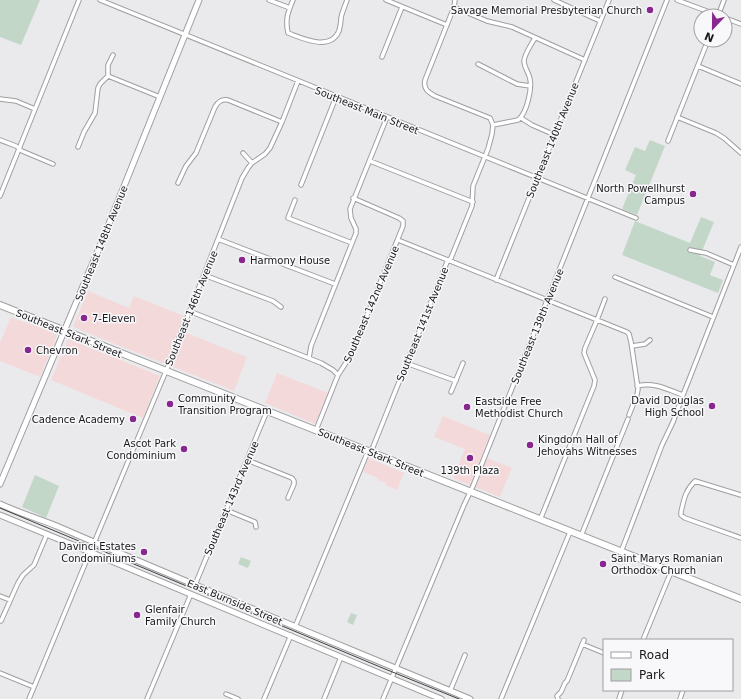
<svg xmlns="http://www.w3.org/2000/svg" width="741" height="699" viewBox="0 0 741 699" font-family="'DejaVu Sans',sans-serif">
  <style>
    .commercial { fill: #f4d9da }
    .green { fill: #c3d7c9 }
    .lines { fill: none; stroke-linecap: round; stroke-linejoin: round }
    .street-casing { stroke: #9e9ea0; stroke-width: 5.5 }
    .secondary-casing { stroke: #9e9ea0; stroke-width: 7 }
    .primary-casing { stroke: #9e9ea0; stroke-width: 8 }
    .street { stroke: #fff; stroke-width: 3.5 }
    .secondary { stroke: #fff; stroke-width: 5 }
    .primary { stroke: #fff; stroke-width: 6 }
    .tram { stroke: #404041; stroke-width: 1 }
    .poi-dot { fill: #882790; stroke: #f8f7fa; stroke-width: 1.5 }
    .labels { text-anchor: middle; stroke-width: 3; stroke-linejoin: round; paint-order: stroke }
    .poi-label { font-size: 10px; fill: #181819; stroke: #f8f7fa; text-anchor: start }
    .street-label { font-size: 10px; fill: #181819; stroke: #f8f7fa }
  </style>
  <rect width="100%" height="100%" fill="#eaeaed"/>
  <path class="commercial" d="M88 291 129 308 134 296 184 316 165 364 73 327Z
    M11 317 54 333 56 334V338L40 377 0 361V343Z
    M184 332 247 357 234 391 171 366Z
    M68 339 160 376 143 418 51 380Z
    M277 373 328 393 315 424 265 403Z
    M443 416 490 435 482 456 512 468 500 497 453 478 465 449 434 437Z
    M368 458 404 473 397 490 385 485 386 483 378 480V478L363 472Z"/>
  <path class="green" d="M0 0H40L21 45 0 37Z
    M650 140 665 146 637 215 622 209 636 175 625 170 635 147 645 151Z
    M701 217 714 222 700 256 715 262 710 275 723 280 718 293 622 255 635 221 690 243Z
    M35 475 59 486 46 518 22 507Z
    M241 557 251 561 248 568 238 564Z
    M351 613 357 615 353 625 347 622Z"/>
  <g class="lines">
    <defs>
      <path id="street" d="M100 0 636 218
        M269 0 290 8
        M293 0C288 12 285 19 288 33 302 38 330 52 339 31 340 27 341 22 341 18 342 12 345 6 347 0
        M386 0 447 25
        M554 0 600 21
        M677 0 720 16
        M454 7 487 21 512 27 585 60
        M718 16 724 0
        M725 18 741 24
        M382 57 402 7
        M478 64 517 84 530 86
        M698 66 741 84
        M108 76 160 97
        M108 76V65L113 55
        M0 99 16 101 35 109
        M677 117 716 133 724 138 741 153
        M521 118 532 125 555 135
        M493 125 518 120C527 113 532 89 530 79 529 73 524 67 524 61 524 55 532 43 535 38
        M0 140 16 146 22 151 53 164
        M668 141 708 40
        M78 147 84 132 95 113 98 88 100 84 108 76
        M243 153 252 163
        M370 161 473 202
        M178 183 186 166 196 153 215 107C218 102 221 99 228 100L282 122
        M301 185 336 97
        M0 196 79 0
        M295 200 288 218 352 243
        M218 239 335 284
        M398 240 627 332 629 334 631 342 638 389 637 395 629 415
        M690 250 706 253 734 265
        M204 275 273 301 281 307
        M615 277 713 317
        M496 280 609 0
        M189 311 321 363 333 370 338 375
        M632 346 645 344 650 340
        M309 358 311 346 356 233V229L351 218 350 209 387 117
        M406 363 456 381
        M637 386C656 382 666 389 683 395
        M451 392 463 363
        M316 430 338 375 351 355 403 226V221L399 218 353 198
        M247 460 292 478 294 481V484L288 498
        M741 495 695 481C685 491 684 499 681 512V515L685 518 741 538
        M226 510 255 522 256 527
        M540 520 594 386 595 380 584 353 585 348 597 320 605 299
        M581 536 628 419
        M94 543 166 371 242 178 248 168 252 163 265 154 270 148 282 122 298 81
        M621 552 662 445 673 422 683 395 741 247
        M195 585 267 411
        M0 596 10 600
        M1 621 18 583 23 575 34 565 47 534
        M295 627 366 456 373 447 447 262 451 258 472 206 473 186 488 149 492 134 493 125 490 118 435 96C428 92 423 89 425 80L454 7 455 0
        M643 640 671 572
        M582 644 604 653
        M0 673 34 687
        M450 691 465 655
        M226 694 238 699
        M29 699 90 552
        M147 699 191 594
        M264 699 291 635
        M324 699 341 657
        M383 699 464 505 473 486 667 0
        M501 699 570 532
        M558 699 557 696 561 692 565 683 567 681 584 640
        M619 699 622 690
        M680 699 683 690"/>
      <path id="secondary" d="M0 484 102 241 199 0
        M0 504C19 513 40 519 59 527 195 586 333 642 470 699
        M0 515 90 552 441 699"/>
      <path id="primary" d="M0 305 741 599"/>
    </defs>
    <use href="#street" class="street-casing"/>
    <use href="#secondary" class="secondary-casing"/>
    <use href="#primary" class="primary-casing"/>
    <use href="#street" class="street"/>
    <use href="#secondary" class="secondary"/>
    <use href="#primary" class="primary"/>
    <path class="tram" d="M0 508 385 669 459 699"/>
  </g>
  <g class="poi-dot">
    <circle cx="650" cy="10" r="4"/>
    <circle cx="693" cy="194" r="4"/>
    <circle cx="242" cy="260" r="4"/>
    <circle cx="84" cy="318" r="4"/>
    <circle cx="28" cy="350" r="4"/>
    <circle cx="170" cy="404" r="4"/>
    <circle cx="712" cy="406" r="4"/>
    <circle cx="467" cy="407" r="4"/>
    <circle cx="133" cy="419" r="4"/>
    <circle cx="530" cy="445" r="4"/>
    <circle cx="184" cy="449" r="4"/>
    <circle cx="470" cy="458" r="4"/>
    <circle cx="144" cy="552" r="4"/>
    <circle cx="603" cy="564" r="4"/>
    <circle cx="137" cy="615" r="4"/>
  </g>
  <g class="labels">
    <g class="poi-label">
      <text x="642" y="14" text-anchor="end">Savage Memorial Presbyterian Church</text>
      <text x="685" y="192" text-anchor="end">North Powellhurst<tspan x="685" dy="12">Campus</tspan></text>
      <text x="250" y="264">Harmony House</text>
      <text x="92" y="322">7-Eleven</text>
      <text x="36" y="354">Chevron</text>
      <text x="178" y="402">Community<tspan x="178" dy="12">Transition Program</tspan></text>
      <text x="704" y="404" text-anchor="end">David Douglas<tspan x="704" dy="12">High School</tspan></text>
      <text x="475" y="405">Eastside Free<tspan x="475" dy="12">Methodist Church</tspan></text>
      <text x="125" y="423" text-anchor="end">Cadence Academy</text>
      <text x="538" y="443">Kingdom Hall of<tspan x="538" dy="12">Jehovahs Witnesses</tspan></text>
      <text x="176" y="447" text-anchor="end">Ascot Park<tspan x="176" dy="12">Condominium</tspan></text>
      <text x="470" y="474" text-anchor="middle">139th Plaza</text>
      <text x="136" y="550" text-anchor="end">Davinci Estates<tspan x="136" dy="12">Condominiums</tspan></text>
      <text x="611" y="562">Saint Marys Romanian<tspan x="611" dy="12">Orthodox Church</tspan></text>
      <text x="145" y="613">Glenfair<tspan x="145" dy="12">Family Church</tspan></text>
    </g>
    <g class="street-label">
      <text transform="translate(367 110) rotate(22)" y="4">Southeast Main Street</text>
      <text transform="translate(552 140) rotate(-68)" y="4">Southeast 140th Avenue</text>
      <text transform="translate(101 243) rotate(-68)" y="4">Southeast 148th Avenue</text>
      <text transform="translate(371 304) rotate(-67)" y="4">Southeast 142nd Avenue</text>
      <text transform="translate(191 308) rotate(-68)" y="4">Southeast 146th Avenue</text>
      <text transform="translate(422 324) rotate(-68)" y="4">Southeast 141st Avenue</text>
      <text transform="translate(537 326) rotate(-68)" y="4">Southeast 139th Avenue</text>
      <text transform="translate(69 333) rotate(22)" y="4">Southeast Stark Street</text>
      <text transform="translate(371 452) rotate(22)" y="4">Southeast Stark Street</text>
      <text transform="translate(231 498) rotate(-67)" y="4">Southeast 143rd Avenue</text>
      <text transform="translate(235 602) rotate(23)" y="4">East Burnside Street</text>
    </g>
  </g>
  <rect x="603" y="639" width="130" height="52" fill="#f8f7fa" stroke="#9e9ea0"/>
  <rect x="611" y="652" width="20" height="6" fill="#ffffff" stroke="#9e9ea0"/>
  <text x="639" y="659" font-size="12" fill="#181819">Road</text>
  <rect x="611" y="669" width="20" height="12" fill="#c3d7c9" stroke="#9e9ea0"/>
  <text x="639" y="679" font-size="12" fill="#181819">Park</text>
  <g transform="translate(713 28) rotate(202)"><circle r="19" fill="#f8f7fa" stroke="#9e9ea0"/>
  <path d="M0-3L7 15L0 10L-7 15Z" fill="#882790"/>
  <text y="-6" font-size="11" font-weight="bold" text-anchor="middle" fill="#181819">N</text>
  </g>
</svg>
